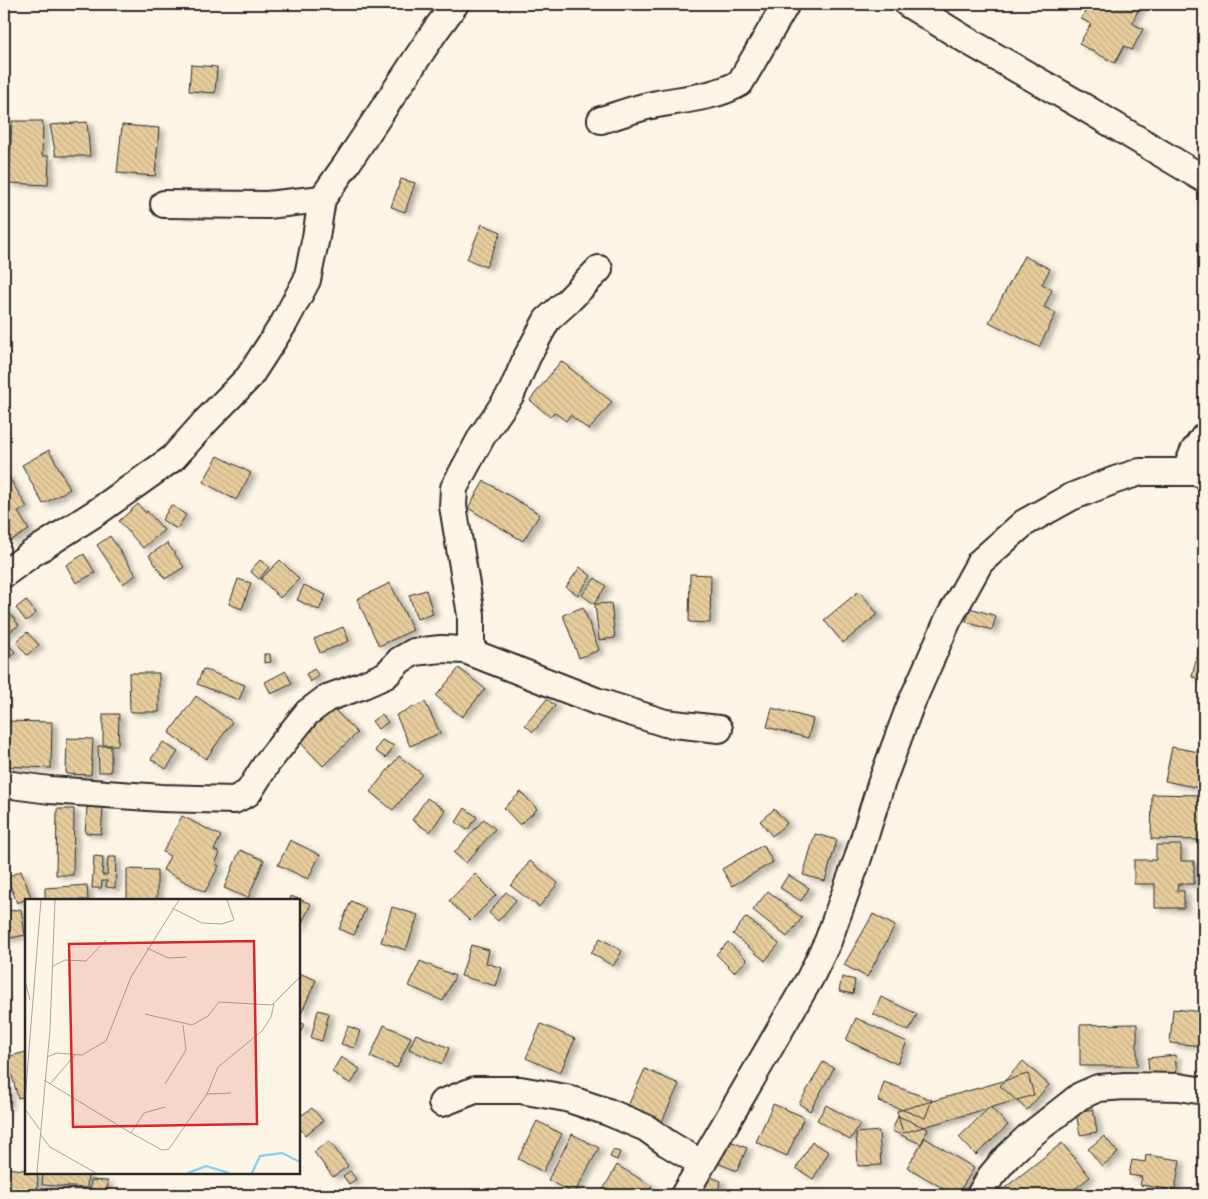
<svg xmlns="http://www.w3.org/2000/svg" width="1208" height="1199" viewBox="0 0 1208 1199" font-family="Itim,sans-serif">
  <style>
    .building { fill: url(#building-back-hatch); stroke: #2b2b2b; filter: url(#shadow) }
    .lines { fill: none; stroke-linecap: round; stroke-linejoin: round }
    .minor-casing { stroke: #2b2b2b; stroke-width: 30 }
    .minor { stroke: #fcf5e5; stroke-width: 26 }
    .inset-river { fill: none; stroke: #8dd3ef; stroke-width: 2.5 }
    .inset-road { fill: none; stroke: #a8a49b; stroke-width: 1 }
    .view { fill: #d62828; fill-opacity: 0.15; stroke: #d62828; stroke-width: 2.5 }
    .inset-edge { fill: none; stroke: #2b2b2b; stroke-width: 2.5 }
  </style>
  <defs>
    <pattern id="building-back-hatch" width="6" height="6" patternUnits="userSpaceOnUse" patternTransform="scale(1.25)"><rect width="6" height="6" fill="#e7cd9d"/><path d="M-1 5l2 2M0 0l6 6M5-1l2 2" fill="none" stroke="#c6b087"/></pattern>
    <filter id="shadow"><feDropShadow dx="5.5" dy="3" stdDeviation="2.5" flood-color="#0004"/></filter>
  </defs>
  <rect width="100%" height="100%" fill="#fcf5e5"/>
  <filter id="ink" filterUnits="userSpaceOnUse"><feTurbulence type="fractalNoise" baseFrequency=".02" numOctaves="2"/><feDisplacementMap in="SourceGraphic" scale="10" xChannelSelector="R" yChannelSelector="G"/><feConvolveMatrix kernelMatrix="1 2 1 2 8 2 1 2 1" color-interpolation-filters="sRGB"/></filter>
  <g filter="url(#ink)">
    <path class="building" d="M1089 4H1141L1132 23 1143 29 1132 50 1124 46 1115 63 1079 44 1091 24 1081 19Z
      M191 65 217 67 215 93 189 91Z
      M12 121H43L42 156H49L48 185 9 183Z
      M87 122 90 156H56L50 125Z
      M122 125 159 128 155 176 117 173Z
      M401 179 415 183 405 212 391 207Z
      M482 224 501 232 486 267 467 259Z
      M1024 256 1050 269 1042 284 1052 290 1044 307 1056 313 1039 347 989 322Z
      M561 361 612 402 589 430 570 415 566 421 554 412 550 417 530 400Z
      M49 450 70 489 43 504 22 465Z
      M218 456 251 473 236 500 203 482Z
      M7 474 27 507 18 512 29 530 10 541 4 531V476Z
      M484 481 540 514 523 541 468 508Z
      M138 504 146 513 147 511 164 530 143 548 119 521Z
      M171 505 186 515 177 529 162 520Z
      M110 536 136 575 123 584 97 545Z
      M167 543 184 567 165 579 149 555Z
      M84 554 95 573 76 583 66 565Z
      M260 560 269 567 259 579 250 571Z
      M280 560 299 579 280 598 261 579Z
      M580 567 591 576 578 595 566 587Z
      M690 574 711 575 710 623 689 622Z
      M595 578 606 586 594 604 582 595Z
      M238 579 251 583 242 609 229 604Z
      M390 583 413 630 379 646 357 599Z
      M304 585 326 595 319 610 297 600Z
      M426 590 433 614 417 619 409 595Z
      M859 591 878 614 843 643 824 620Z
      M26 600 36 613 26 621 16 608Z
      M611 603 615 638 599 640 595 604Z
      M4 606 19 625 4 636Z
      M583 607 599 650 579 658 563 615Z
      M970 608 996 616 992 630 966 622Z
      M343 627 349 641 320 653 314 639Z
      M27 632 39 645 27 655 16 642Z
      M4 640 15 652 7 659 4 656Z
      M1199 646 1204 647V680L1192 677Z
      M264 654H270L271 662 264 663Z
      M459 668 485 689 462 717 436 696Z
      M203 669 245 685 239 700 197 684Z
      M314 669 319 676 310 682 306 674Z
      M286 671 292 684 271 694 265 682Z
      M129 673H159V712H130Z
      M196 696 232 722 206 759 169 733Z
      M547 699 555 706 533 732 525 725Z
      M425 702 440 733 410 746 396 715Z
      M333 708 357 733 323 766 298 740Z
      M772 708 813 719 808 738 767 727Z
      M103 714H119L118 745H103Z
      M382 714 388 722 378 729 372 721Z
      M4 721 52 722 51 768 4 766Z
      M67 738 93 739 91 775 66 774Z
      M382 740 394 746 386 758 375 751Z
      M163 742 178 752 166 769 151 759Z
      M98 746H111V772H99Z
      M1172 747 1204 753V789L1165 781Z
      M399 756 422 774 393 810 370 792Z
      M521 792 537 809 520 825 504 808Z
      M1152 794 1204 795 1203 840 1151 839Z
      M427 798 445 810 430 832 412 820Z
      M87 807 103 808 101 834 85 833Z
      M465 808 477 817 467 830 456 822Z
      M57 809H74L73 875H56Z
      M774 809 787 823 772 836 760 821Z
      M182 816 221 836 214 850 220 853 215 864 219 866 205 892 163 870 170 856 163 852Z
      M484 819 495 829 466 863 454 853Z
      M815 834 837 840 825 881 803 875Z
      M290 840 320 855 308 879 278 865Z
      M763 845 773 862 732 886 722 869Z
      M1156 845H1181V861H1194V884H1178L1177 891H1184V908H1155V884H1134V860H1156Z
      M240 850 264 860 248 898 224 888Z
      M94 856 103 857 102 875H107L108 857H116L115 888 106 887 107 881H102L101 888H92Z
      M530 861 558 883 539 907 511 886Z
      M127 869 157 870V900H127Z
      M21 871 31 897 17 903 7 877Z
      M475 874 496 895 470 921 449 901Z
      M788 875 809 888 801 901 780 888Z
      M87 885 88 900H45V888Z
      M768 891 802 918 787 937 753 910Z
      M506 892 516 900 498 921 489 913Z
      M291 896 311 904 300 927H299V900H290Z
      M351 901 366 908 354 935 339 929Z
      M392 907 418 915 406 950 381 942Z
      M21 909 25 935 5 939 4 930V912Z
      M873 914 895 926 867 977 844 965Z
      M746 917 779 944 765 961 733 934Z
      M600 938 622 951 613 966 591 953Z
      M728 942 747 960 734 972 716 954Z
      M471 945 489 950 486 963 502 968 496 986 461 976Z
      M420 961 455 976 443 1001 409 986Z
      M299 973 316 980 301 1014 299 1013Z
      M842 977 855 980 853 994 839 991Z
      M881 997 917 1014 909 1031 873 1014Z
      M1173 1009 1204 1012V1046L1170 1043Z
      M318 1010 329 1013 322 1041 311 1038Z
      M856 1018 907 1042 897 1064 846 1040Z
      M299 1022 304 1024 299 1036Z
      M541 1024 575 1039 560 1073 526 1058Z
      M1137 1024V1066H1080V1025Z
      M384 1025 411 1037 397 1068 370 1057Z
      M348 1026 360 1031 354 1048 341 1044Z
      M416 1034 449 1048 442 1064 409 1049Z
      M26 1052V1096L18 1098 7 1057Z
      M1175 1055 1177 1075 1149 1078 1148 1058Z
      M341 1057 360 1069 351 1084 332 1072Z
      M1023 1061 1049 1085 1027 1110 1000 1086Z
      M823 1062 834 1068 810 1111 799 1104Z
      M645 1069 679 1084 660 1126 626 1110Z
      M1028 1074 1034 1095 903 1133 897 1111Z
      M884 1082 932 1100 925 1118 878 1101Z
      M4 1087H8V1106H4Z
      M773 1104 804 1117 787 1156 756 1142Z
      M826 1105 860 1124 850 1140 817 1120Z
      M990 1107 1008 1125 976 1155 959 1137Z
      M312 1108 323 1121 305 1135 299 1127V1117Z
      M1093 1109 1097 1132 1080 1135 1076 1112Z
      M898 1116 928 1129 921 1144 892 1131Z
      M537 1121 562 1134 543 1172 518 1159Z
      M879 1131 881 1165 858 1166 856 1133Z
      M572 1134 599 1148 574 1194 548 1180Z
      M1104 1136 1118 1153 1102 1166 1088 1149Z
      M720 1137 747 1148 737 1171 710 1160Z
      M925 1138 974 1168 957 1195H954L907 1167Z
      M329 1141 348 1166 333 1177 314 1152Z
      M812 1142 829 1152 813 1179 796 1168Z
      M1062 1143 1090 1177 1067 1195H999L997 1194Z
      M613 1150 620 1152 617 1160 610 1157Z
      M1146 1155 1180 1160 1175 1190 1140 1185 1142 1177 1129 1175 1132 1160 1145 1162Z
      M617 1165 652 1186 647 1195H600Z
      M4 1168 26 1170V1173H38L37 1195H4Z
      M350 1171 356 1179 349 1184 343 1176Z
      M43 1173H88L87 1188 42 1185Z
      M706 1175 721 1181 716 1195H707L700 1192Z
      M91 1180 108 1181 107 1195H90Z"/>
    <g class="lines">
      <defs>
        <path id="minor" d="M908 4 968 41 1082 106 1204 179
          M601 120C619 115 638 107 657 104 684 99 716 97 740 83L786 4
          M164 204 267 205 322 199
          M1185 472 1194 451 1204 437
          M4 574 34 552 97 512 173 458 206 421 249 377 284 323 307 280 316 237 322 199 346 165 435 31 455 4
          M471 652V615L453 506 454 488 482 436 511 394 527 357 547 320 568 301 599 269
          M4 784 50 790 162 798 234 800 248 793 267 763 307 713 327 698 361 686 386 675 400 660 414 652 441 649 465 650 596 701 665 723 719 729
          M442 1103 475 1090H520L566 1098 608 1112 646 1128 667 1143 702 1164
          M684 1195 810 978 828 941 858 858 881 784 910 706 948 620 980 562 1024 523 1071 497 1115 480 1140 472H1193L1204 474
          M980 1195 991 1176 1007 1157 1028 1137 1080 1096 1098 1088 1125 1086 1179 1087 1204 1091"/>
      </defs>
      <use href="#minor" class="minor-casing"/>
      <use href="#minor" class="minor"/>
    </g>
  </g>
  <g transform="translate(25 899)">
    <rect width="275" height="275" fill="#fcf5e5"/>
    <path class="inset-river" d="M163 274 181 267 204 274M227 274 235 257 257 254 275 263"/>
    <path class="inset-road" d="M147 9 177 24 197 25 209 21 202 1M122 49 143 59 162 58M28 67 40 61 61 62 81 41M0 82 5 101M120 115 167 126 183 117 194 103 247 106 275 78M22 158 32 154 57 156 81 142 106 78 154 1M19 181 106 234 137 251 144 250 182 195 193 168 237 132 246 118 249 105M25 185 50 156M140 185 161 151 158 126M182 195 206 194M0 201 16 1M0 210 15 231M106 234 119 214 140 208M15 235 25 248 71 274M12 274 25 131 30 1"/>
    <path class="view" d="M229 42 232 225 48 228 44 45Z"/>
    <rect width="275" height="275" class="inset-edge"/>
  </g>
  <rect width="1208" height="1199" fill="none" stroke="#fcf5e5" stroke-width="20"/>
  <rect x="10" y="10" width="1188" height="1179" fill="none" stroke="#2b2b2b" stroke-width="2" filter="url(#ink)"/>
</svg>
